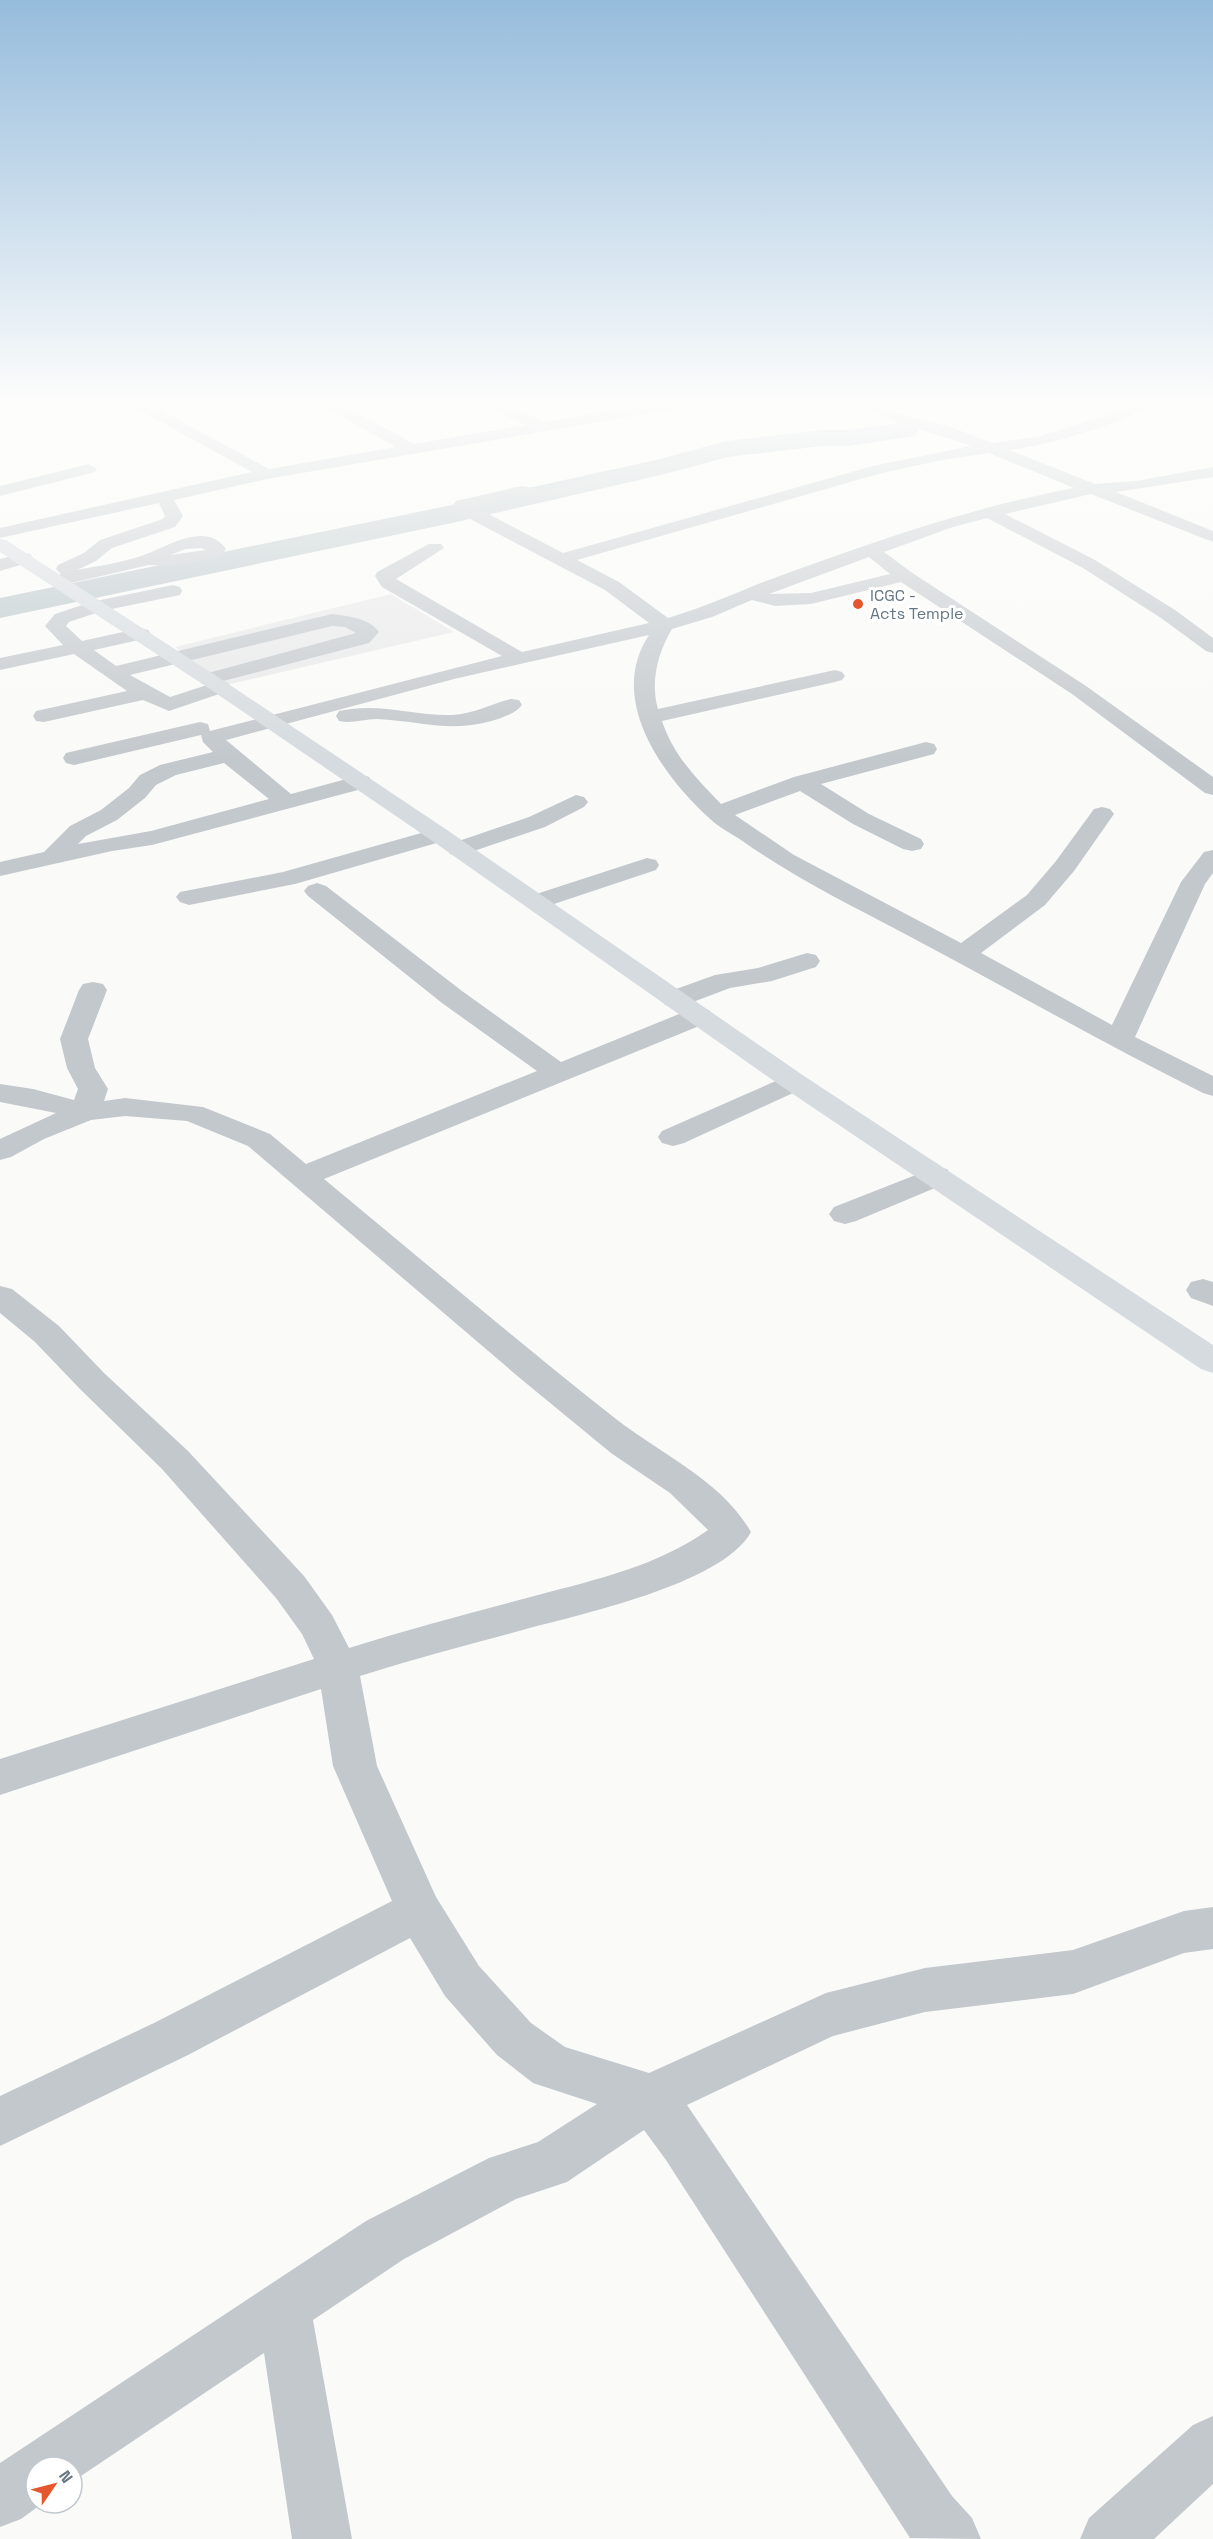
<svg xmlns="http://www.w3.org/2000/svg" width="1213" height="2539" viewBox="0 0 1213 2539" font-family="'Space Grotesk',sans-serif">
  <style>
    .built { fill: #e8e9e9 }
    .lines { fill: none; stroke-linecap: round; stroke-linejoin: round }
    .river { fill: #bbc7cb; fill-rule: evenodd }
    .minor { fill: #c3c8cc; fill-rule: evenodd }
    .major { fill: #d6dbdf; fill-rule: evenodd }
    .poi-dot { fill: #e4572e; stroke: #fff; stroke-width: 2 }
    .labels { text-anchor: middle; stroke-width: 6; stroke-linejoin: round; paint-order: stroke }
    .far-poi-label { font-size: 16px; fill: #657683; stroke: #fff; text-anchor: start }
  </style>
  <rect width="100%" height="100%" fill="#fafaf8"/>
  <path class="built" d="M391 594 454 632 226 685 175 647Z"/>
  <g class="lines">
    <path class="river" d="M906 422 915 424 919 430 915 436 848 446H822L728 457 665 474 452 523 0 618V598L452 505 660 459 726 441 822 430H848Z"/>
    <path class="minor" d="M132 404H150L269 469 396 447 325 407 323 404H341L414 444 526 425 488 407 486 404H505L545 422 649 404H682L674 409 267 479 174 500 183 516 175 527 112 548 96 561 77 570C98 566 120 563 141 556 163 549 206 519 226 549L220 557 174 566 149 565 58 586 51 584 49 580 51 576 61 574 56 569 58 565 84 553 100 540 163 519 165 516 159 503 0 538V528L252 472 134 407ZM201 548 206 550 170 555 186 549Z
      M862 404H880L896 413 951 427 992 443 1037 437 1110 414 1129 404H1154L1152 407C1139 411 1130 416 1118 421 1083 434 1046 445 1009 450L1095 484 1136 481 1213 467V477L1116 492 1213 531V542L1091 494 1005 514 1095 560 1175 610 1213 638V653L1206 651 1161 618 1083 568 987 518 953 527 884 552 911 572 1086 686 1213 777V795L1205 793 1072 694 901 582 811 604 775 606 752 600 712 617 672 629C658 652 650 682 658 709L835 670 842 672 845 676 842 680 835 682 662 721C673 755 697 779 721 804L794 777 926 742 934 744 937 749 934 754 821 784 869 814 921 839 924 844 921 849 912 851 903 849 853 824 800 791 735 815 794 855 961 943 1027 895 1056 861 1094 809 1102 807 1110 809 1114 814 1074 871 1045 905 981 953 1112 1025 1181 882 1204 852 1213 850V873L1205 884 1135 1037 1213 1076V1096L1203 1093C1103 1043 1005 987 907 935 850 905 793 877 741 840 730 833 717 826 708 817 661 774 607 698 649 635L454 679 226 740 291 794 361 775 369 777 372 782 369 787 152 845 112 851 0 876V862L44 852 70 826 101 810 129 788 140 775 160 765 213 752 203 742 201 735 74 765 66 763 63 758 66 753 200 722 208 724 210 731 502 656 382 587 375 576 377 572 429 544H441L444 548 396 579 522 652 649 623 605 590 455 511 452 507 456 501 522 486 544 490 602 477 608 478 610 482 608 486 544 500 522 496 475 507 563 553 873 466 971 446C935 432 897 426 864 407ZM989 453 1074 488C968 508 867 544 766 581 733 594 702 608 668 618L619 582 577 560 882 473 942 460ZM869 557 890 574 811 593 769 594ZM224 763 269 799 151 831 78 844 86 836 117 820 145 798 156 785 176 775Z
      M89 464 97 469 95 472 0 496V486Z
      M24 553 30 554 33 558 30 562 0 571V559Z
      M173 585 180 587 182 591 180 595 102 611 69 622 66 626 82 641 141 628 148 630 151 634 148 638 94 650 116 666 332 614C348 616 369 618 379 632L369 643 223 681 228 683 231 687 228 691 169 711 143 700 44 722 36 721 33 716 36 711 127 691 74 654 0 670V658L63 645 45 626 55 614 91 602ZM332 626 345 627 356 633 201 675 198 679 201 683 207 685 170 697 130 675Z
      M511 699 519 700 522 705C516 713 506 716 498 719 453 734 421 721 377 719 364 719 351 724 339 721L336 716 339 711C378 702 413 716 452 715 474 714 490 704 511 699Z
      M576 795 584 797 588 802 584 807 545 827 459 856 450 854 447 849 450 844 529 817Z
      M439 828 447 830 451 835 447 840 295 884 189 905 180 902 176 897 180 892 283 872Z
      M647 858 656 860 659 865 656 870 536 910 527 907 523 902 527 897Z
      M317 883 326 886 462 991 561 1062 689 1010 699 1008 709 1010 713 1016 709 1022 324 1179C421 1259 517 1341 616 1419 661 1454 722 1481 751 1532 722 1585 576 1615 519 1631 466 1645 413 1659 360 1676L377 1766 436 1897 479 1966 531 2023 565 2047 649 2073 826 1993 925 1968 1073 1950 1184 1911 1213 1907V1949L1184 1953 1073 1994 925 2012 833 2036 687 2105 952 2496 972 2518 981 2539 910 2538 666 2160 644 2130 567 2182 516 2199 404 2259 313 2320 352 2539H292L264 2353 72 2482V2467H36V2503H43L21 2519 0 2527V2463L366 2221 489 2158 538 2142 597 2104 533 2083 497 2055 445 1996 410 1938 188 2055 0 2146V2096L154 2023 392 1901 333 1766 321 1689 0 1795V1759L314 1659 302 1634 276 1598 162 1469 80 1389 35 1342 0 1313V1286L12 1289 59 1326 104 1373 188 1451 304 1576 332 1615 349 1648C412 1628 475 1612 538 1595 598 1579 657 1566 708 1530L670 1493 611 1453 521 1379 248 1146 187 1121 125 1116 91 1120 44 1139 11 1157 0 1160V1139L56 1113 0 1102V1084L33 1089 74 1100 78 1089 67 1068 60 1039 79 990 83 984 93 982 103 984 107 990 88 1039 95 1068 108 1089 104 1101 125 1098 203 1107 270 1134 306 1164 537 1071 442 1003 308 896 304 891 308 886Z
      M807 953 816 955 820 961 816 967 772 981 730 988 685 1005 675 1007 665 1005 661 999 665 993 715 975 758 968Z
      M794 1073 804 1076 809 1082 804 1088 684 1143 673 1146 662 1143 658 1137 662 1131Z
      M936 1167 947 1169 952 1176 947 1183 856 1221 845 1224 834 1221 829 1214 834 1207Z
      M1203 1279 1213 1282V1306L1191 1298 1186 1290 1191 1282Z
      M1213 2416V2484L1154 2539H1080L1089 2518 1193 2425Z"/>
    <path class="major" d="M0 539 6 540 215 675 447 830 804 1076 1213 1345V1373L1201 1369 784 1088 431 840 201 683 0 552Z"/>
  </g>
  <linearGradient id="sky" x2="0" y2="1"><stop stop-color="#96bcdc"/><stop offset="0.53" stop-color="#fdfdfc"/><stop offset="1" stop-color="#fdfdfc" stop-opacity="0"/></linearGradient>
  <rect width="1213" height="759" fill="url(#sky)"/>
  <circle class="poi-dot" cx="858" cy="604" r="6"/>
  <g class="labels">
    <g class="far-poi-label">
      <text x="870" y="601">ICGC -<tspan x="870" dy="18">Acts Temple</tspan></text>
    </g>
  </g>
  <g transform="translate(54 2485) rotate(55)"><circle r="28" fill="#ffffff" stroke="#c1c8cd" stroke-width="1.5"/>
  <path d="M0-4.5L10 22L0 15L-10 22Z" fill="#e4572e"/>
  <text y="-9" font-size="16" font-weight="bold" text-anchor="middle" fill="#657683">N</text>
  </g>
</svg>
